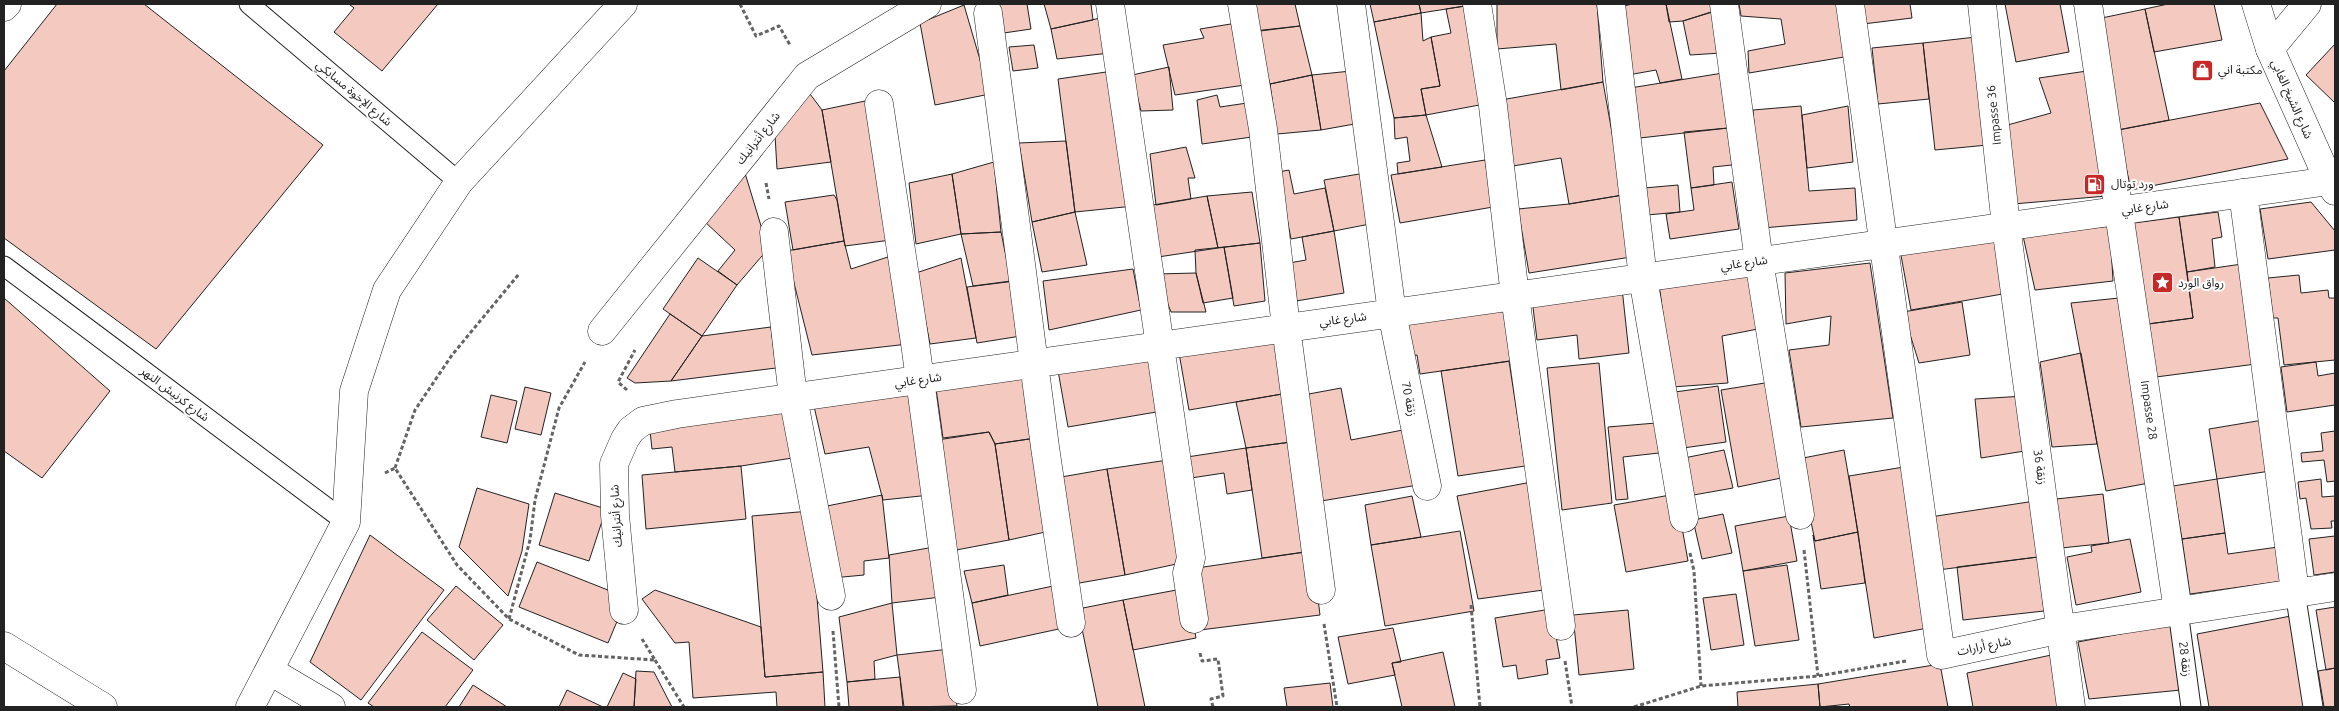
<svg xmlns="http://www.w3.org/2000/svg" width="2339" height="711" viewBox="0 0 2339 711" font-family="Ubuntu,'Noto Sans Arabic',sans-serif">
  <style>
    .building { fill: #f3c9c0; stroke: #222 }
    .lines { fill: none; stroke-linecap: round; stroke-linejoin: round }
    .lane-casing { stroke: #222; stroke-width: 21 }
    .street-casing { stroke: #222; stroke-width: 29 }
    .secondary-casing { stroke: #222; stroke-width: 29 }
    .highway-casing { stroke: #222; stroke-width: 29 }
    .path { stroke: #646464; stroke-width: 3; stroke-dasharray: 4 2.5; stroke-linecap: butt }
    .lane { stroke: #fff; stroke-width: 19 }
    .street { stroke: #fff; stroke-width: 28 }
    .secondary { stroke: #fff; stroke-width: 28 }
    .highway { stroke: #fff; stroke-width: 28 }
    .labels { text-anchor: middle; stroke-width: 4; stroke-linejoin: round; paint-order: stroke }
    .poi-label { font-size: 12px; fill: #222; stroke: #fff; text-anchor: start }
    .street-label { font-size: 12px; fill: #222; stroke: #fff }
  </style>
  <rect width="100%" height="100%" fill="#fff"/>
  <path class="building" d="M57 4H144L323 145 156 349 4 238V71Z
    M349 4H438L382 71 334 32 354 8Z
    M992 4H1027L1031 29 997 34Z
    M1044 4H1091L1093 20 1051 29Z
    M1254 4H1295L1300 26 1260 31Z
    M1370 4H1419L1421 13 1374 22Z
    M1419 4H1465V6L1421 13Z
    M1497 4H1597L1603 82 1561 90 1556 44 1497 49Z
    M1632 4H1666L1682 79 1660 83 1656 70 1628 75 1620 7Z
    M1666 4H1713L1714 11 1683 21 1669 22Z
    M1739 4H1843L1856 55 1749 73 1748 51 1785 44 1781 19 1741 16Z
    M1860 4H1910L1912 18 1863 24Z
    M2005 4H2060L2069 52 2016 62Z
    M2168 4H2214L2222 40 2154 52 2145 9Z
    M964 5 990 94 935 105 920 23Z
    M1465 6 1490 103 1426 115 1421 89 1440 86 1431 37 1451 33 1446 9Z
    M2145 9 2169 120 2118 130 2092 20Z
    M1719 10 1721 53 1690 55 1683 21Z
    M1421 13 1423 41 1431 37 1440 86 1421 89 1426 115 1394 118 1374 22Z
    M1105 17 1110 53 1057 59 1051 29Z
    M1243 22 1252 84 1175 95 1163 45 1204 38 1200 29Z
    M1300 26 1312 75 1270 84 1254 31Z
    M1976 37 1988 145 1935 150 1923 43Z
    M1923 43 1929 99 1878 104 1872 48Z
    M2335 44V103L2306 75Z
    M1034 45 1038 68 1013 71 1009 47Z
    M1169 67 1173 110 1141 111 1132 75Z
    M1113 71 1134 206 1075 212 1058 79Z
    M1351 71 1360 123 1321 130 1312 75Z
    M2087 71 2107 196 2013 204 2004 126 2051 113 2039 78Z
    M1723 73 1728 128 1640 138 1630 88Z
    M1312 75 1321 130 1277 134 1270 84Z
    M1603 82 1623 195 1569 204 1561 158 1513 166 1501 100Z
    M810 94 822 110 831 162 777 169 775 135Z
    M1217 95 1220 107 1254 102 1259 136 1202 144 1197 100Z
    M870 100 891 240 845 246 822 110Z
    M2260 103 2288 159 2131 190 2118 130Z
    M1801 106 1809 191 1855 188 1857 220 1762 228 1753 110Z
    M1848 106 1853 162 1807 168 1802 115Z
    M1426 115 1442 167 1398 174 1397 163 1410 161 1407 137 1395 139 1394 118Z
    M1728 128 1732 165 1713 167 1714 185 1691 188 1684 132Z
    M1066 141 1075 212 1032 222 1019 143Z
    M1186 147 1195 178H1188L1191 199 1156 205 1150 154Z
    M1485 160 1493 207 1400 223 1391 175Z
    M994 162 1001 232 961 234 952 174Z
    M1289 170 1294 194 1325 188 1334 231 1291 239 1278 172Z
    M745 173 768 249 737 285 718 271 735 250 704 221Z
    M1365 173 1375 223 1334 231 1324 180Z
    M952 174 961 234 916 244 909 183Z
    M1732 182 1739 229 1670 239 1666 214 1694 210 1691 188Z
    M1678 185 1680 212 1647 215 1644 188Z
    M1252 192 1260 243 1218 248 1207 196Z
    M834 195 837 200 844 241 793 250 785 202Z
    M1623 195 1631 257 1529 273 1518 209 1569 204Z
    M1207 196 1218 248 1158 257 1147 206Z
    M2311 202 2335 231V250L2268 259 2260 209Z
    M1075 212 1087 265 1042 272 1032 222Z
    M2218 212 2222 237 2212 239 2215 267 2187 272 2179 217Z
    M2179 217 2193 318 2148 324 2134 223Z
    M2110 226 2113 281 2035 290 2023 236Z
    M1334 231 1344 293 1296 301 1289 263 1306 260 1302 237Z
    M1001 232 1011 281 973 286 961 234Z
    M2006 234 2014 292 1911 310 1900 250Z
    M844 241 851 269 897 254 908 344 812 355 786 251Z
    M1260 243 1265 301 1234 306 1224 247Z
    M1224 247 1233 298 1203 303 1196 273 1195 250Z
    M698 258 737 285 702 336 663 309Z
    M961 258 976 338 930 344 916 273Z
    M1870 263 1893 418 1801 427 1789 350 1829 345 1831 316 1786 324 1785 273Z
    M2242 264 2256 364 2156 377 2148 324 2193 318 2187 272Z
    M1133 269 1141 310 1049 330 1043 281Z
    M1754 272 1763 328 1722 336 1728 383 1672 387 1659 283Z
    M1196 273 1206 312H1171L1156 274Z
    M2299 275 2301 293 2328 290 2329 298H2335V360L2284 365 2278 318H2273L2268 278Z
    M1015 281 1021 336 977 343 967 287Z
    M1622 288 1629 353 1579 359 1577 335 1537 340 1532 299Z
    M4 298 110 391 42 478 4 451Z
    M2119 298 2149 483 2106 491 2071 303Z
    M1510 301 1518 360 1420 374 1417 355 1409 356 1403 315Z
    M1962 302 1970 355 1919 363 1903 312Z
    M670 314 702 336 671 381 635 383 627 378Z
    M771 327 776 368 671 381 702 336Z
    M1281 336 1288 393 1189 410 1179 353Z
    M1155 349 1168 410 1068 427 1057 365Z
    M2081 353 2097 444 2052 447 2040 362Z
    M1509 361 1525 466 1458 476 1441 371Z
    M2316 362 2318 376 2335 373V405L2287 412 2281 367Z
    M1599 363 1612 503 1562 510 1547 368Z
    M1028 371 1036 438 995 444 989 432 943 438 935 381Z
    M1771 382 1786 477 1738 487 1721 390Z
    M1718 386 1726 442 1683 448 1675 392Z
    M525 387 551 393 541 435 515 429Z
    M1341 388 1351 440 1408 429 1418 485 1315 502 1298 396Z
    M915 392 930 495 883 500 869 447 825 454 813 402Z
    M1288 393 1299 441 1246 448 1236 402Z
    M491 395 517 401 507 443 481 437Z
    M2025 396 2031 450 1981 458 1975 399Z
    M792 399 799 457 741 466 675 472 672 447 652 449 650 431Z
    M2269 419 2277 470 2217 479 2209 429Z
    M1656 423 1659 453 1623 457 1628 499 1616 500 1608 427Z
    M2335 431V481L2327 482 2324 460 2302 462 2301 453 2323 451 2321 433Z
    M989 432 995 444 1009 540 951 551 931 441Z
    M1036 438 1050 531 1009 540 995 444Z
    M1299 441 1312 551 1262 558 1246 448Z
    M1246 448 1252 490 1227 494 1224 473 1191 478 1187 457Z
    M1724 450 1733 488 1688 496 1684 458Z
    M1844 450 1858 532 1815 541 1798 459Z
    M1168 460 1186 562 1125 575 1107 469Z
    M741 466 746 519 646 529 642 475Z
    M1910 466 1928 628 1874 638 1849 476Z
    M1107 469 1125 575 1068 585 1050 479Z
    M2217 479 2225 533 2182 539 2173 486Z
    M2321 479 2322 497 2335 496V521H2331L2332 528 2311 529 2306 498 2300 499 2298 482Z
    M1537 481 1551 589 1478 599 1457 496Z
    M477 488 529 504 522 551 508 596 459 547Z
    M555 493 606 509 589 561 539 545Z
    M1676 494 1688 561 1626 572 1614 505Z
    M2103 494 2109 543 2061 548 2056 499Z
    M882 495 889 558 864 561V575L832 578 822 507Z
    M1412 496 1421 537 1371 545 1365 505Z
    M2035 501 2038 557 1938 570 1930 517Z
    M810 511 823 672 765 677 752 516Z
    M1723 514 1732 553 1702 559 1693 520Z
    M1789 516 1797 561 1743 571 1735 526Z
    M1460 531 1474 611 1385 626 1371 545Z
    M1858 532 1865 583 1821 589 1813 535 1815 541Z
    M2225 533 2228 554 2278 547 2283 581 2190 594 2182 539Z
    M370 535 444 590 361 700 310 662Z
    M2335 536V572L2314 575 2309 539Z
    M2130 539 2141 592 2076 605 2067 557 2092 552 2091 546Z
    M934 547 941 597 892 603 889 555Z
    M1312 551 1320 615 1200 630 1190 569Z
    M2038 557 2044 611 1963 620 1957 567Z
    M537 562 618 594V619L608 643 519 607Z
    M1004 565 1008 595 972 603 964 571Z
    M1787 565 1799 640 1755 646 1743 571Z
    M1058 585 1068 627 980 646 972 603Z
    M456 586 503 625 474 660 427 620Z
    M1187 588 1196 638 1133 650 1123 600Z
    M655 590 761 627 765 677 823 672 825 707H777L776 692 693 698 689 642 675 643 642 599Z
    M1736 594 1744 645 1711 650 1703 598Z
    M1123 600 1145 707H1098L1078 609Z
    M892 603 897 655 874 661 875 679 847 682 839 617Z
    M2335 607V668L2326 670 2316 610Z
    M1551 609 1560 658 1546 660 1548 674 1518 679 1516 665 1503 667 1495 618Z
    M1628 610 1634 669 1579 675 1573 615Z
    M2296 615 2310 707H2209L2197 634Z
    M2172 624 2181 690 2089 699 2078 642Z
    M1393 628 1401 662 1392 663 1395 675 1348 684 1338 637Z
    M422 632 473 670 445 707H374L368 703Z
    M950 649 957 706 904 707 897 655Z
    M1443 652 1455 707H1402L1392 663Z
    M2056 654 2065 707H1973L1967 673Z
    M1940 664 1948 707H1850L1849 704 1820 707 1818 684Z
    M2335 668V707H2324L2318 671Z
    M636 671 654 672 672 707H634Z
    M623 673 636 679 634 707H607Z
    M900 677 903 707H849L847 682Z
    M1330 683 1333 707H1287L1284 688Z
    M1818 684 1820 707H1738L1737 692Z
    M473 685 507 707H459Z
    M567 690 603 707H559Z"/>
  <g class="lines">
    <defs>
      <path id="lane" d="M249 4 459 182
        M4 266 346 522
        M2295 592 2313 707
        M2178 611 2191 707"/>
      <path id="street" d="M1110 4 1191 558 1187 573 1194 619
        M1242 4 1263 129 1286 327 1321 590
        M1351 4 1392 313 1427 486
        M1477 4 1493 106 1515 296 1561 626
        M1611 4 1643 278 1684 518
        M1724 4 1759 261 1800 515
        M1850 4 1941 655 2062 629 2335 587
        M1982 4 2006 226 2071 707
        M2088 4 2178 611
        M4 7 7 4
        M988 13 1045 447 1071 623
        M2270 49 2307 4
        M879 104 915 343 962 690
        M2243 193 2295 592
        M774 232 793 397 831 596
        M602 331 807 76 927 4
        M624 610 615 515 614 464 625 439 631 430 643 421 677 414 2329 181
        M270 671 331 707
        M250 707 346 522 354 391 387 290 459 182 623 4"/>
      <path id="secondary" d="M2256 4 2270 49 2329 181 2335 191"/>
      <path id="highway" d="M4 646 103 707"/>
    </defs>
    <use href="#lane" class="lane-casing"/>
    <use href="#street" class="street-casing"/>
    <use href="#secondary" class="secondary-casing"/>
    <use href="#highway" class="highway-casing"/>
    <path class="path" d="M740 4 756 36 779 26 790 45
      M766 183 769 199
      M627 390 618 382 635 350
      M395 468 415 410 452 355 519 274
      M385 473 395 468 457 565 509 619 579 655 655 660 642 639
      M1804 550 1818 676
      M1690 553 1694 571 1701 686
      M1471 605 1480 707
      M509 619 530 540 535 500 559 408 585 362
      M1324 624 1337 707
      M833 631 839 707
      M1200 653 1202 661 1218 659 1223 696 1211 699 1213 707
      M655 660 684 707
      M1565 661 1572 707
      M1634 707 1701 686 1818 676 1906 661"/>
    <use href="#lane" class="lane"/>
    <use href="#street" class="street"/>
    <use href="#secondary" class="secondary"/>
    <use href="#highway" class="highway"/>
  </g>
  <defs>
    <symbol id="shop-square" viewBox="-11 -11 22 22"><rect x="-9" y="-9" width="18" height="18" rx="4" fill="#c62828" stroke="#fff"/><path d="M-5-2.5h2.3a2.7 3.5 0 0 1 5.4 0H5L5.5 6h-11ZM-1.5-2.5h3a1.5 2.3 0 0 0-3 0Z" fill="#fff"/></symbol>
    <symbol id="fuel-square" viewBox="-11 -11 22 22"><rect x="-9" y="-9" width="18" height="18" rx="4" fill="#c62828" stroke="#fff"/><path d="M-5.5-6h7V0h2V4h1.3V-2.5L3-4.5l.8-.8L6-3V5H2.5V1h-1V6h-7ZM-4.2-4.7v3.2H.2V-4.7Z" fill="#fff"/></symbol>
    <symbol id="sight-square" viewBox="-11 -11 22 22"><rect x="-9" y="-9" width="18" height="18" rx="4" fill="#c62828" stroke="#fff"/><path d="M0-6L1.8-2.2L6-1.7L2.9 1.2L3.7 5.4L0 3.3L-3.7 5.4L-2.9 1.2L-6-1.7L-1.8-2.2Z" fill="#fff"/></symbol>
  </defs>
  <g fill-rule="evenodd">
    <use href="#shop-square" x="2190" y="58" width="25" height="25"/>
    <use href="#fuel-square" x="2082" y="172" width="25" height="25"/>
    <use href="#sight-square" x="2150" y="270" width="25" height="25"/>
  </g>
  <g class="labels">
    <g class="poi-label">
      <text x="2218" y="74">مكتبة اني</text>
      <text x="2111" y="188">ورد توتال</text>
      <text x="2178" y="287">رواق الورد</text>
    </g>
    <g class="street-label">
      <text transform="translate(354 93) rotate(40)" y="4">شارع الإخوة مسابكي</text>
      <text transform="translate(2292 99) rotate(66)" y="4">شارع الشيخ الغابي</text>
      <text transform="translate(1994 115) rotate(-96)" y="4">Impasse 36</text>
      <text transform="translate(758 138) rotate(-52)" y="4">شارع أنترانيك</text>
      <text transform="translate(2145 207) rotate(-8)" y="4">شارع غابي</text>
      <text transform="translate(1744 263) rotate(-8)" y="4">شارع غابي</text>
      <text transform="translate(1343 319) rotate(-7)" y="4">شارع غابي</text>
      <text transform="translate(918 380) rotate(-8)" y="4">شارع غابي</text>
      <text transform="translate(175 394) rotate(37)" y="4">شارع كرنيش النهر</text>
      <text transform="translate(1409 399) rotate(78)" y="4">زنقة 70</text>
      <text transform="translate(2149 410) rotate(82)" y="4">Impasse 28</text>
      <text transform="translate(2040 467) rotate(82)" y="4">زنقة 36</text>
      <text transform="translate(616 516) rotate(-93)" y="4">شارع أنترانيك</text>
      <text transform="translate(1984 646) rotate(-12)" y="4">شارع أرارات</text>
      <text transform="translate(2185 659) rotate(83)" y="4">زنقة 28</text>
    </g>
  </g>
  <rect width="2339" height="711" fill="none" stroke="#222222" stroke-width="10"/>
</svg>
